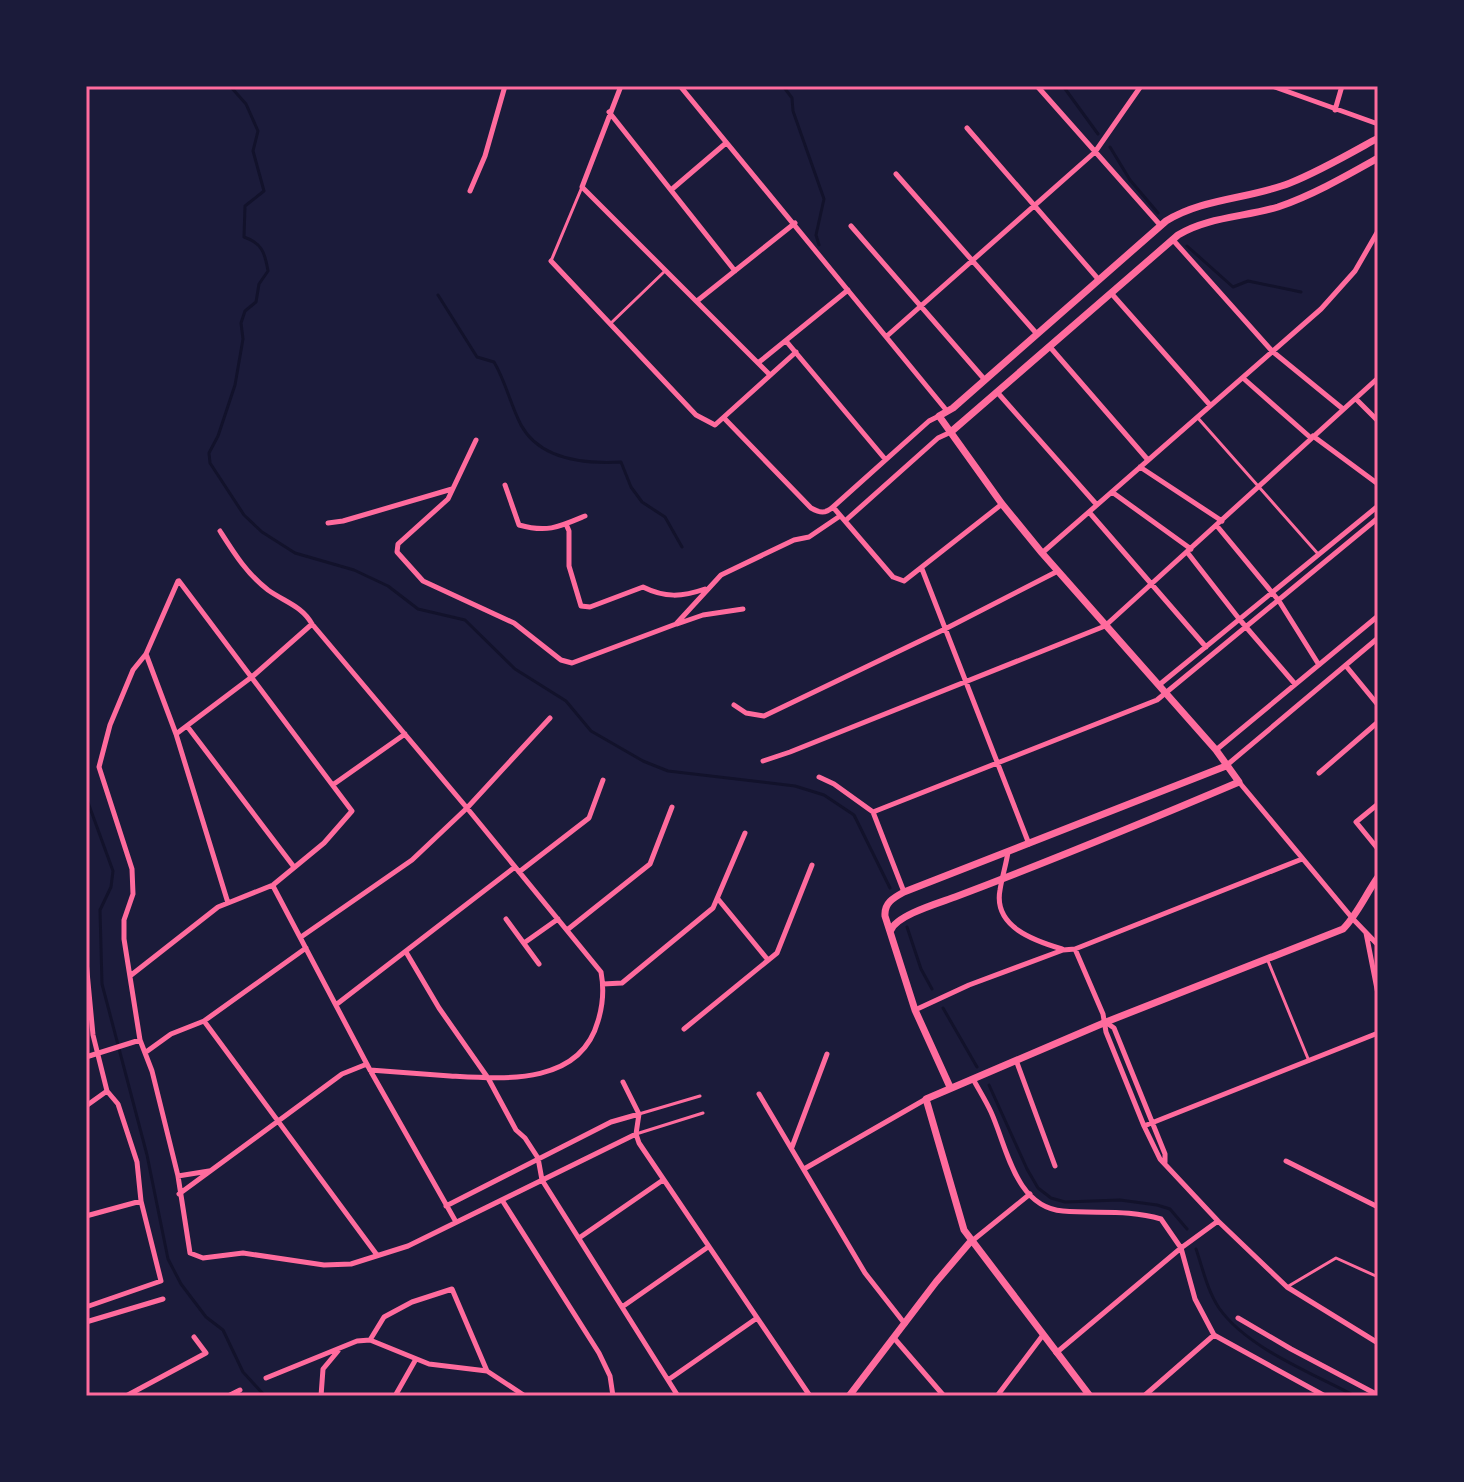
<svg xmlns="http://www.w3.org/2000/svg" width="1464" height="1482" viewBox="0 0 1464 1482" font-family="'Roboto Serif',serif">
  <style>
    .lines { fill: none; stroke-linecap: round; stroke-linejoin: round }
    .stream { stroke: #12122b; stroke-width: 3 }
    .service { stroke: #ff6b9d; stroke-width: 3 }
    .minor { stroke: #ff6b9d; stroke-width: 5 }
    .tertiary { stroke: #ff6b9d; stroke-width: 7 }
    .neatline { fill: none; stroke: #ff6b9d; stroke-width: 3 }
  </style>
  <rect width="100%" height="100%" fill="#1b1b3a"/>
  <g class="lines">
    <path class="stream" d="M230 86 246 104 258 131 253 151 264 191 245 206 244 237C262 243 265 253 268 271L259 284 256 302 245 311 241 323 243 339 235 385 218 436 209 453 210 463 244 515 262 532 295 553 354 570 388 586 418 609 465 620 515 669 566 701 591 731 643 761 668 771 795 786 824 795 854 815 890 888
      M783 86 792 98 793 111 824 199 816 235 819 245
      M1063 86 1098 134
      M1110 147 1130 180 1158 213
      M1187 246 1233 287 1248 281 1301 292
      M438 295 477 357 494 362C506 382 510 404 521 425 540 460 586 464 621 462L631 487 642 502 665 517 682 547
      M86 797 113 871 111 887 100 910 102 984 147 1155 168 1259 181 1284 206 1317 223 1330 243 1372 265 1396
      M907 927 921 969 932 989
      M943 1008 977 1067
      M989 1085 1027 1169 1038 1188 1051 1198 1065 1202 1120 1200 1157 1205 1170 1209 1187 1229
      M1196 1249C1203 1269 1207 1290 1219 1308 1247 1348 1312 1373 1355 1396"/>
    <path class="service" d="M551 261 582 187
      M610 324 665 271
      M1197 417 1319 555
      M1268 961 1309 1061
      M639 1114 700 1096
      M636 1134 703 1113
      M1287 1287 1336 1258 1378 1277"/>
    <path class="minor" d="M621 86 582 187 769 374
      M680 86 947 411
      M1037 86 1161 226
      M1272 86 1378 124
      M1335 110 1342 86
      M609 112 735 271
      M967 128 1099 280
      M896 174 1037 334
      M671 190 726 143
      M470 191 485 156 505 86
      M851 226 985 380
      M1173 240 1272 351 1343 409
      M551 261 696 415 715 425 796 352
      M1111 293 1210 405
      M697 301 795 223
      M887 336 1095 152 1141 86
      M786 341 885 459
      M1050 347 1148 460
      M758 363 848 290
      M1243 378 1311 438
      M997 392 1097 505
      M1356 399 1378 421
      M724 418 811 508C820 513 825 514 833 507L929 421 939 416
      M1313 436 1378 484
      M476 440 448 499 398 544 397 552 423 581 514 623 561 660 572 663 676 624 721 575 794 540 809 537 840 516
      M1140 467 1222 521
      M505 485 519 525C547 533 559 527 585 516
      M1112 492 1191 549
      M833 507 893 577 904 581 1002 504
      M1089 512 1206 647
      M845 521 938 438 951 432
      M328 523 343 521 452 489
      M566 524 569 531V566L581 606 590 607 643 587C665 598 682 597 705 589
      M1217 526 1279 601 1319 665
      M220 531C234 553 247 574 268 590 285 602 302 606 312 624L467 808 601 972C604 988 603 1005 598 1021 580 1086 503 1079 450 1076 423 1074 397 1072 370 1070
      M1187 552 1240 620 1295 684
      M1042 553 1321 309 1355 271 1378 231
      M922 569 1029 844
      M178 581 146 654 133 670 110 725 99 767 132 869 133 894 124 920V939L140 1040 152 1071 178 1176 190 1253 203 1258 243 1253 324 1265 351 1264 408 1246 636 1134
      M677 624 703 615 743 609
      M146 654 176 734 228 903
      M1346 666 1378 705
      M1159 685 1378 506
      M734 705 746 713 764 716 945 629 1058 571
      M187 726 294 867
      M176 734 253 676 312 624
      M1216 750 1378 616
      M763 761 790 752 1105 626 1378 378
      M1227 765 1378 638
      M1319 773 1378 722
      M819 777 834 784 873 812 904 892
      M1239 782 1353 919 1378 945
      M334 784 405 734
      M1378 804 1356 822 1378 849
      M873 812 1157 700 1378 518
      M1008 852C1006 865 1002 877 1000 890 993 927 1035 941 1062 949
      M86 855V883
      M519 872 589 818 603 780
      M273 886 370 1070 456 1222
      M718 899 768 960
      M506 919 539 964
      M567 930 650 864 672 807
      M1366 933 1378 994
      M301 937 412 860 467 808 550 718
      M524 943 558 919
      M1075 949 1103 1014 1106 1032 1144 1126 1160 1159 1218 1221 1287 1287 1378 1343
      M406 952 439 1008 488 1078 516 1130 525 1138 538 1158 542 1180 678 1396
      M86 961 93 1035 107 1091 118 1104 137 1162 141 1201 161 1281 86 1307
      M130 976 218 907 273 885 324 843 352 811 179 581
      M603 984 622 983 713 908 745 833
      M337 1004 515 867
      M915 1010 969 985 1063 950 1075 949 1302 859
      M204 1021 377 1255
      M1107 1023 1114 1028 1165 1154V1162
      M684 1029 777 953 812 865
      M146 1052 171 1034 204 1021 306 948
      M86 1057 140 1040
      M1016 1060 1055 1166
      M973 1079C979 1090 986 1101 991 1112 1007 1147 1015 1207 1063 1211 1096 1214 1128 1209 1161 1219L1181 1248 1195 1299 1214 1335 1325 1396
      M623 1082 639 1114 636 1134 639 1143 810 1396
      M759 1094 865 1273 905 1324
      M86 1106 107 1091
      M1144 1126 1378 1033
      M792 1147 827 1054
      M1286 1161 1378 1207
      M804 1169 926 1099
      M178 1176 209 1171
      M179 1194 342 1074 367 1064
      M502 1200 599 1353 610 1376 613 1396
      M446 1206 611 1122 639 1114
      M86 1216 141 1201
      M579 1238 663 1180
      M972 1241 1030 1194
      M622 1307 708 1247
      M1238 1318 1291 1349 1378 1395
      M86 1322 163 1299
      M894 1338 944 1396
      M370 1340 384 1317 412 1302 452 1289 487 1371
      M1056 1353 1181 1248 1218 1221
      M266 1378 357 1341 370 1340 429 1364 487 1371 525 1396
      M668 1380 757 1318
      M126 1396 206 1353 194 1337
      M228 1396 240 1390
      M321 1396 323 1369 338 1351
      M395 1396 416 1359
      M997 1396 1043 1335
      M1144 1396 1214 1335"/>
    <path class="tertiary" d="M952 431 1178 235C1207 217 1245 217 1278 207 1313 195 1346 176 1378 158
      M891 930C897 915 939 903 955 897 1050 861 1145 822 1239 782L1216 750 1042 553 1002 504 939 416 953 408 1166 221C1203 198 1249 199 1290 183 1320 171 1349 154 1378 138
      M950 1087 915 1010 885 916C884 903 893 898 904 892L1226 766
      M849 1396 936 1282 971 1241
      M1090 1396 964 1230 926 1099 1106 1022 1343 929C1357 915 1366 894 1378 877"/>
  </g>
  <rect width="1464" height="1482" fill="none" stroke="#1b1b3a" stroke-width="176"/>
  <rect x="88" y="88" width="1288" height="1306" class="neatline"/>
</svg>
